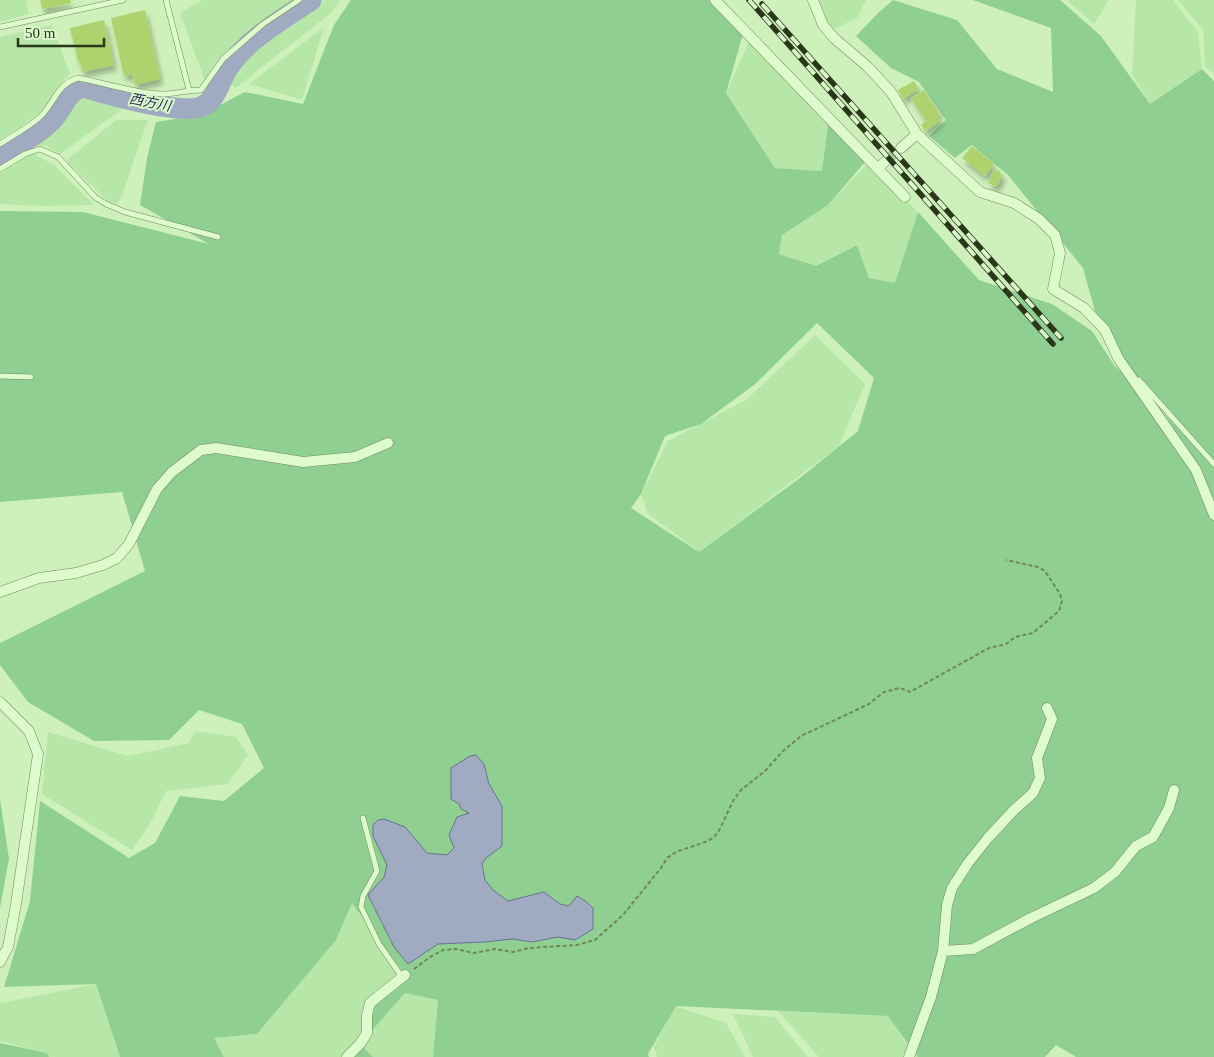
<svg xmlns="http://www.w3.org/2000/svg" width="1214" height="1057" viewBox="0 0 1214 1057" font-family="'Times New Roman','Noto Sans JP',serif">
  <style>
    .farmland { fill: #b6e7a8 }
    .green { fill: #8fcf92; fill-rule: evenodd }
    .water { fill: #a0abc1; stroke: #67738f }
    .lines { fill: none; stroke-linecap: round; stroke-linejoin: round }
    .river { stroke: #a0abc1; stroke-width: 21 }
    .building { fill: #aed26e; filter: url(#shadow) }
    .minor-tunnel { stroke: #adcc9b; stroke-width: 10; stroke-dasharray: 10 5; stroke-linecap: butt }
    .service-casing { stroke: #708954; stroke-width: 6 }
    .minor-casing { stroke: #708954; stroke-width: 11 }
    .path { stroke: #708954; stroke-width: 2; stroke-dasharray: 4 2.5; stroke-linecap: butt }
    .service { stroke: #defbce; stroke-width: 5 }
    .minor { stroke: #defbce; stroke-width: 10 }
    .rail-casing { stroke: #2a371a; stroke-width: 5.5 }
    .rail { stroke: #dbf8cb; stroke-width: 4; stroke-dasharray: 11; stroke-linecap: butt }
    .labels { text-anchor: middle; stroke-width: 4; stroke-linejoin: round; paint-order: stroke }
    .water-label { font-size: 14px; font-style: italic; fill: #282e58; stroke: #dbf8cb }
  </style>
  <defs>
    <filter id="shadow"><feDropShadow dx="3" dy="5.5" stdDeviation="2.5" flood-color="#0004"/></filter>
  </defs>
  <rect width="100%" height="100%" fill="#cef1bb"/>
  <path class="farmland" d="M0 0H26L29 14 0 22Z
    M202 0H310L214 64 205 81 180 13Z
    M325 0H340L330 14 235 88 227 79 259 43Z
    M819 0H866L857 18 832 30 829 25Z
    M1067 0H1109L1094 24Z
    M1136 0H1173L1198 32 1202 69 1151 105 1132 75Z
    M1178 0H1214V74L1205 67 1203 30Z
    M52 25 70 74 58 87 46 106 39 113 18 129 0 139V37Z
    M324 27 302 100 249 84Z
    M751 37 828 125 823 171 775 168 726 93Z
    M78 95 128 105 60 154 45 145 34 146Z
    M116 120H148L121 198 116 204 110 203 66 161Z
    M28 151 54 165 94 205 42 206 0 204V174Z
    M868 163 918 212 895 283 869 278 857 245 816 266 779 254 782 235 828 205Z
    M815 335 865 384 839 446 699 552 647 513 641 494 668 441 746 400Z
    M195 731 236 737 248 755 228 784 166 791 151 822 132 850 42 794 48 732 128 756 189 743Z
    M352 903 405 975 363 1040 405 993 438 999 433 1057H224L214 1038 257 1034 336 940Z
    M96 984 120 1057H49L47 1053 0 1041V1003Z
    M675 1006 726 1023 745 1057H657L654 1047Z
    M778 1011 888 1016 918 1057H819Z
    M733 1014 775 1017 808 1057H753Z"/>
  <path class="green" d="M351 0H710L743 34 726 93 775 168 822 171 828 125 865 162 828 205 782 235 779 254 816 266 857 245 869 278 895 283 918 212 979 280 1052 304 1092 331 1114 365 1172 423 1128 368 1098 322 1083 268 1008 175 972 145 955 158 929 136 946 120 919 82 891 68 856 36 878 13 893 0 957 20 997 69 1053 92 1051 28 973 0H1060L1101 36 1150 104 1202 69 1214 81V1057H1076L1056 1045 1045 1057H918L888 1016 676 1006 648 1054 649 1057H433L438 1000 405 993 360 1044 373 1057H346L360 1044 369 1006 405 975 352 903 336 940 257 1034 214 1038 224 1057H120L96 984 4 987 30 901 40 801 129 858 155 843 180 796 224 801 264 768 242 724 199 710 169 740 94 741 28 702 0 665V643L145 571 122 492 0 502V211L83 212 209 244 140 205 147 158 156 122 201 115 245 92 303 104 334 25ZM817 323 874 378 858 431 800 478 699 552 631 508 641 494 665 436 701 424 754 385Z
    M0 799 9 859 0 908Z
    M0 1043 47 1053 49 1057H0Z"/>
  <path class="water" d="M476 755 484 764 489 784 502 806V846L486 858 482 864 485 880 493 890 508 901 544 892 560 904 569 906 577 896 585 901 593 908V929L575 940 558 937 532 942 513 939 484 942 438 944 408 964 394 947 368 895 384 877 387 865 373 836V825L378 820 384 819 405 827 427 853 447 855 454 848 449 835 457 817 469 813 461 809 459 804 451 799V768L470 756Z"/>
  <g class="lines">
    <path class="river" d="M0 155C18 144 37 136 52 120 64 109 65 92 83 87 106 94 184 116 203 106 217 99 220 80 228 68 248 38 282 20 311 0"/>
  </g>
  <path class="building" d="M40 0H70L71 3 42 9Z
    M145 10 160 79 135 85 132 74 124 76 111 18Z
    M104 20 114 65 82 72 80 61H78L70 28Z
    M914 81 919 89 903 99 898 90Z
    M924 90 940 114 937 116 940 121 925 131 921 125 926 121 911 98Z
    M972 146 994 164 985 176 962 158Z
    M995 169 1001 172 1000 174 1003 175 996 187 988 183Z"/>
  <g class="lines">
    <path class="minor-tunnel" d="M887 160 901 148"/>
    <defs>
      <path id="service" d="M166 0 189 90
        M0 27 123 0
        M0 144C13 135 30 127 41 116 56 101 56 85 78 78 105 83 141 95 166 94 178 93 189 90 201 90L223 59 263 24 299 0
        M0 169 25 154 40 149 58 157 95 197 106 204 125 212 218 237
        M0 376 31 377
        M1139 380 1214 464
        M363 818 377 871 363 896 361 907 379 944 402 977"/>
      <path id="minor" d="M715 0 905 197
        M813 0 823 25 834 38 868 67 891 92 917 134 980 192 1014 203 1039 219 1055 235 1060 253 1053 289 1084 308 1105 330 1118 358 1196 470 1214 515
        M901 148 917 134
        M878 168 887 160
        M0 592 39 578 76 573 103 565 117 558 129 544 157 489 172 472 201 450 216 448 303 462 355 457 388 443
        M0 702 29 731 38 754 16 904 8 947 0 962
        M943 951 973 949 1031 918 1094 888 1115 872 1136 846 1153 837 1169 808 1174 790
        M347 1057 360 1044 367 1033V1015L370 1003 405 975
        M909 1057 931 997 943 951 947 905 952 888 968 863 988 838 1014 810 1033 793 1040 778 1037 758 1052 719 1047 708"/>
    </defs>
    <use href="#service" class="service-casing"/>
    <use href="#minor" class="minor-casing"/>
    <path class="path" d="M414 969 430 957 443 950 456 949 474 953 495 949 513 952 529 948 577 945 595 940 623 915 661 868 667 858 676 852 708 841 715 836 720 829 733 801 741 790 765 771 782 752 801 736 869 704 884 692 900 688 910 692 989 648 1006 644 1015 637 1033 633 1059 611 1062 601 1060 594 1045 571 1038 567 1006 560"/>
    <use href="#service" class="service"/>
    <use href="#minor" class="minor"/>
    <defs>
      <path id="rail" d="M749 0 1053 344
        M762 4 1061 338"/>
    </defs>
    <use href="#rail" class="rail-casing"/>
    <use href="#rail" class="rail"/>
  </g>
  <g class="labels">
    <g class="water-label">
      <text transform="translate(150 102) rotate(11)" y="5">西方川</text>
    </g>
  </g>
  <path d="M18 38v8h86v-8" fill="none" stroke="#2a371a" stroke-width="2.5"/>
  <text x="25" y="38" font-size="15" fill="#2a371a" stroke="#dbf8cb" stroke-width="4" paint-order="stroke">50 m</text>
</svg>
